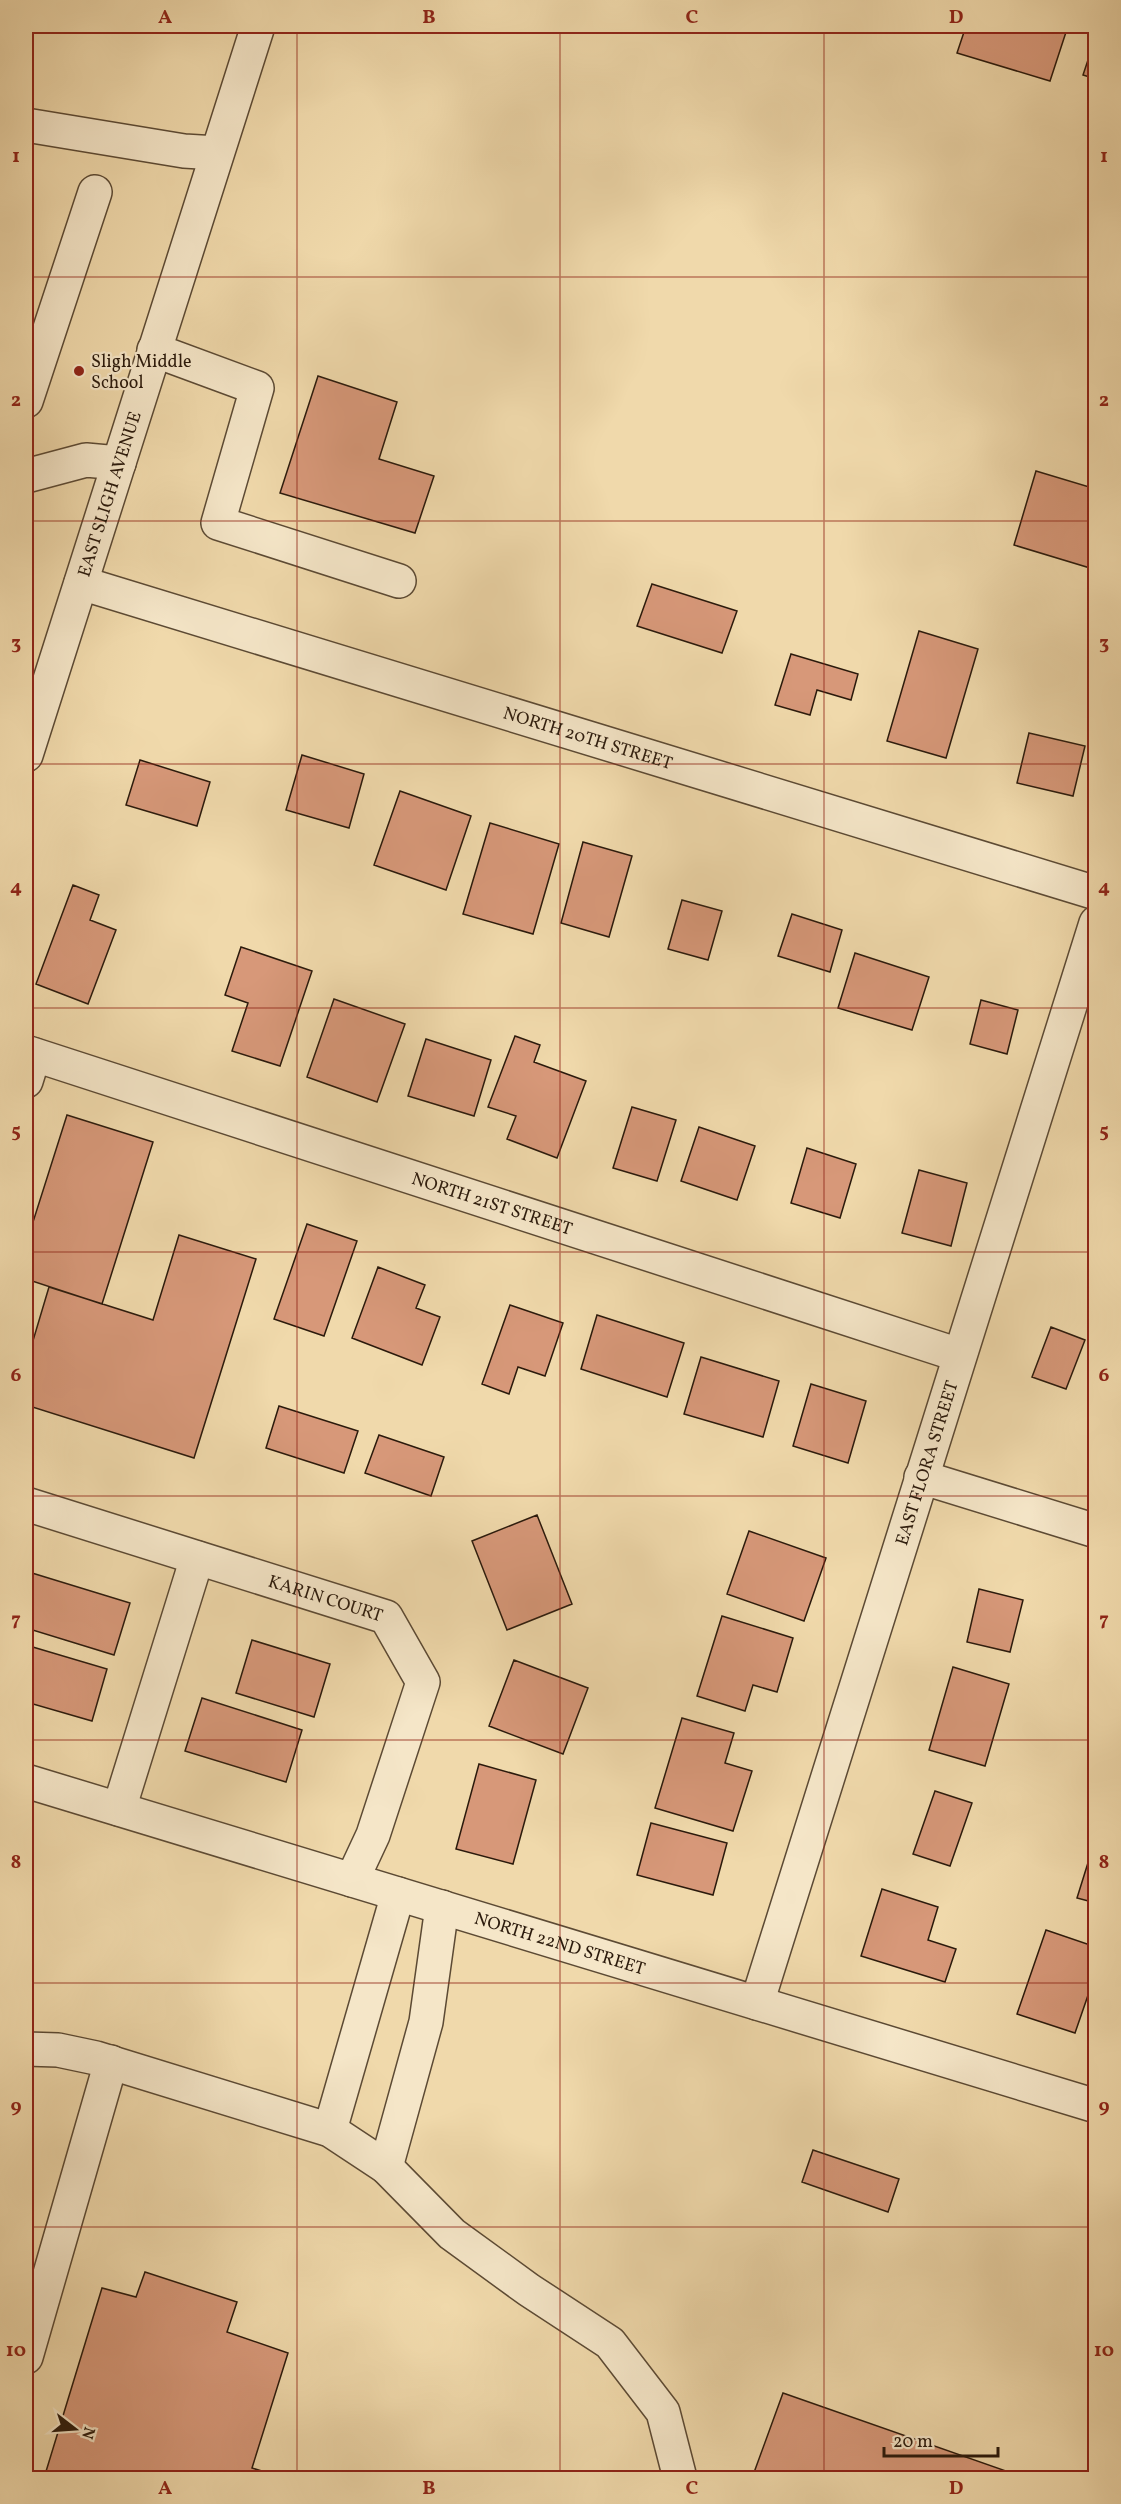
<svg xmlns="http://www.w3.org/2000/svg" width="1121" height="2504" viewBox="0 0 1121 2504" font-family="Vollkorn,serif">
  <style>
    .building { fill: #d79879; stroke: #2b1a0c; stroke-width: 1.5 }
    .lines { fill: none; stroke-linecap: round; stroke-linejoin: round }
    .minor-casing { stroke: #5c4a34; stroke-width: 36 }
    .minor { stroke: #f5e6c8; stroke-width: 33 }
    .grid { fill: none; stroke: #8f2418; stroke-width: 1.5; stroke-opacity: 0.55 }
    .poi-dot { fill: #8f2418; stroke: #f5e6c8; stroke-width: 2 }
    .labels { text-anchor: middle; stroke-width: 4.5; stroke-linejoin: round; paint-order: stroke }
    .poi-label { font-size: 18px; fill: #2b1a0c; stroke: #f5e6c8; text-anchor: start }
    .street-label { font-size: 18px; fill: #2b1a0c; stroke: #f5e6c8 }
    .neatline { fill: none; stroke: #8f2418; stroke-width: 2 }
    .grid-label { font-size: 20px; text-anchor: middle; font-weight: bold; fill: #8f2418 }
  </style>
  <rect width="100%" height="100%" fill="#f0d9ab"/>
  <filter id="stains"><feTurbulence type="fractalNoise" baseFrequency=".00333" numOctaves="4"/><feColorMatrix values="0 0 0 0 .2 0 0 0 0 .09 0 0 0 0 .02 0 0 0 .5 -.17"/></filter>
  <radialGradient id="worn" r=".72"><stop offset=".6" stop-color="#630" stop-opacity="0"/><stop offset="1" stop-color="#630" stop-opacity=".3"/></radialGradient>
  <path class="building" d="M966 26H1068L1050 81 957 53Z
    M1096 36V79L1083 75Z
    M318 376 397 402 379 459 434 476 415 533 280 493Z
    M1036 471 1096 489V549L1090 568 1014 545Z
    M652 584 737 611 722 653 637 626Z
    M919 631 978 649 946 758 887 741Z
    M791 654 858 674 851 700 817 690 810 715 775 705Z
    M1029 733 1085 746 1073 796 1017 783Z
    M302 755 364 774 349 828 286 810Z
    M140 760 210 782 197 826 126 805Z
    M400 791 471 816 446 890 374 865Z
    M490 823 559 844 533 934 463 914Z
    M583 842 632 856 609 937 561 923Z
    M73 885 99 895 90 920 116 930 88 1004 36 984Z
    M682 900 722 911 708 960 668 949Z
    M792 914 842 930 830 972 778 956Z
    M241 947 312 971 280 1066 232 1051 248 1003 225 995Z
    M855 953 929 977 912 1030 838 1008Z
    M334 999 405 1024 377 1102 307 1077Z
    M981 1000 1018 1010 1007 1054 970 1044Z
    M515 1036 540 1045 534 1062 586 1081 557 1158 507 1139 516 1116 488 1107Z
    M426 1039 491 1060 474 1116 408 1096Z
    M632 1107 676 1120 657 1181 613 1168Z
    M67 1115 153 1142 102 1304 26 1279V1244Z
    M699 1127 755 1146 737 1200 681 1181Z
    M807 1148 856 1164 840 1218 791 1203Z
    M919 1170 967 1183 951 1246 902 1233Z
    M307 1224 357 1241 324 1336 274 1319Z
    M179 1235 256 1259 194 1458 26 1405V1364L49 1287 153 1320Z
    M378 1267 425 1285 416 1308 440 1317 422 1365 352 1338Z
    M510 1305 563 1323 545 1376 518 1367 509 1394 482 1384Z
    M597 1315 684 1343 667 1397 581 1369Z
    M1051 1327 1085 1340 1066 1389 1032 1377Z
    M701 1357 779 1381 763 1437 684 1414Z
    M811 1384 866 1401 848 1463 793 1446Z
    M279 1406 358 1431 344 1473 266 1448Z
    M379 1435 444 1457 431 1496 365 1473Z
    M537 1515 572 1604 507 1630 472 1541Z
    M749 1531 826 1558 804 1621 727 1594Z
    M32 1573 130 1603 114 1655 26 1628V1595Z
    M979 1589 1023 1600 1010 1652 967 1642Z
    M722 1616 793 1638 777 1692 753 1685 745 1711 697 1696Z
    M252 1640 330 1664 314 1717 236 1693Z
    M26 1645 107 1669 92 1721 26 1702Z
    M514 1660 588 1688 563 1754 489 1726Z
    M953 1667 1009 1684 985 1766 929 1750Z
    M202 1698 302 1730 286 1782 185 1751Z
    M682 1718 734 1733 725 1763 752 1771 733 1831 655 1808Z
    M479 1764 536 1780 513 1864 456 1849Z
    M935 1791 972 1803 950 1866 913 1854Z
    M651 1823 727 1843 713 1895 637 1875Z
    M1092 1850 1096 1851V1903L1077 1898Z
    M882 1889 938 1907 928 1940 956 1949 945 1982 861 1956Z
    M1046 1930 1096 1947V1972L1075 2033 1017 2014Z
    M813 2150 899 2179 888 2212 802 2182Z
    M145 2272 237 2302 227 2332 288 2353 252 2468 284 2478H44L102 2288 136 2297Z
    M783 2393 1026 2478H752Z"/>
  <g class="lines">
    <defs>
      <g id="minor">
        <path d="M26 125 184 151 217 153"/>
        <path d="M154 350 257 388 218 523 399 581"/>
        <path d="M26 401 95 192"/>
        <path d="M26 476 86 460 119 463"/>
        <path id="s1" d="M81 583 1096 893"/>
        <path id="s2" d="M26 755 258 26"/>
        <path id="s3" d="M26 1052 959 1355"/>
        <path d="M26 1081 34 1055"/>
        <path d="M921 1477 1096 1531"/>
        <path id="s4" d="M26 1504 386 1617 423 1682 373 1835 352 1880"/>
        <path id="s5" d="M26 1781 1096 2106"/>
        <path d="M119 1809 197 1558"/>
        <path id="s6" d="M757 2003 1096 923"/>
        <path d="M26 2049 58 2050 96 2058 330 2130 386 2167 452 2234 529 2290 610 2343 663 2412 680 2478"/>
        <path d="M330 2130 398 1894"/>
        <path d="M386 2167 426 2022 442 1907"/>
        <path d="M26 2357 111 2062"/>
      </g>
    </defs>
    <use href="#minor" class="minor-casing"/>
    <use href="#minor" class="minor"/>
  </g>
  <path class="grid" d="M297 26V2478M560 26V2478M824 26V2478M26 277H1096M26 521H1096M26 764H1096M26 1008H1096M26 1252H1096M26 1496H1096M26 1740H1096M26 1983H1096M26 2227H1096"/>
  <circle class="poi-dot" cx="79" cy="371" r="6"/>
  <g class="labels">
    <g class="poi-label">
      <text x="91" y="367">Sligh Middle<tspan x="91" dy="21">School</tspan></text>
    </g>
    <g class="street-label">
      <text dy="6" stroke="none"><textPath href="#s2" startOffset="274">EAST SLIGH AVENUE</textPath></text>
      <text dy="6" stroke="none"><textPath href="#s1" startOffset="530">NORTH 20TH STREET</textPath></text>
      <text dy="6" stroke="none"><textPath href="#s3" startOffset="490">NORTH 21ST STREET</textPath></text>
      <text dy="6" stroke="none"><textPath href="#s6" startOffset="566">EAST FLORA STREET</textPath></text>
      <text dy="6" stroke="none"><textPath href="#s4" startOffset="314">KARIN COURT</textPath></text>
      <text dy="6" stroke="none"><textPath href="#s5" startOffset="558">NORTH 22ND STREET</textPath></text>
    </g>
  </g>
  <rect width="1121" height="2504" fill="none" stroke="#f0d9ab" stroke-width="66"/>
  <g transform="translate(75 2429) rotate(107)" stroke="#f5e6c8" stroke-width="4.5" paint-order="stroke">
  <path d="M0-4.5L10 22L0 15L-10 22Z" fill="#2b1a0c"/>
  <text y="-9" font-size="16" font-weight="bold" text-anchor="middle" fill="#2b1a0c">N</text>
  </g>
  <path d="M884 2447v9h114v-9" fill="none" stroke="#2b1a0c" stroke-width="3"/>
  <text x="893" y="2447" font-size="18" fill="#2b1a0c" stroke="#f5e6c8" stroke-width="4.5" paint-order="stroke">20 m</text>
  <rect x="33" y="33" width="1055" height="2438" class="neatline"/>
  <g class="grid-label">
    <text x="165" y="23">A</text>
    <text x="429" y="23">B</text>
    <text x="692" y="23">C</text>
    <text x="956" y="23">D</text>
    <text x="16" y="162">1</text>
    <text x="1104" y="162">1</text>
    <text x="16" y="406">2</text>
    <text x="1104" y="406">2</text>
    <text x="16" y="649">3</text>
    <text x="1104" y="649">3</text>
    <text x="16" y="893">4</text>
    <text x="1104" y="893">4</text>
    <text x="16" y="1137">5</text>
    <text x="1104" y="1137">5</text>
    <text x="16" y="1381">6</text>
    <text x="1104" y="1381">6</text>
    <text x="16" y="1625">7</text>
    <text x="1104" y="1625">7</text>
    <text x="16" y="1868">8</text>
    <text x="1104" y="1868">8</text>
    <text x="16" y="2112">9</text>
    <text x="1104" y="2112">9</text>
    <text x="16" y="2356">10</text>
    <text x="1104" y="2356">10</text>
    <text x="165" y="2494">A</text>
    <text x="429" y="2494">B</text>
    <text x="692" y="2494">C</text>
    <text x="956" y="2494">D</text>
  </g>
  <rect width="100%" height="100%" filter="url(#stains)"/>
  <rect width="100%" height="100%" fill="url(#worn)"/>
</svg>
